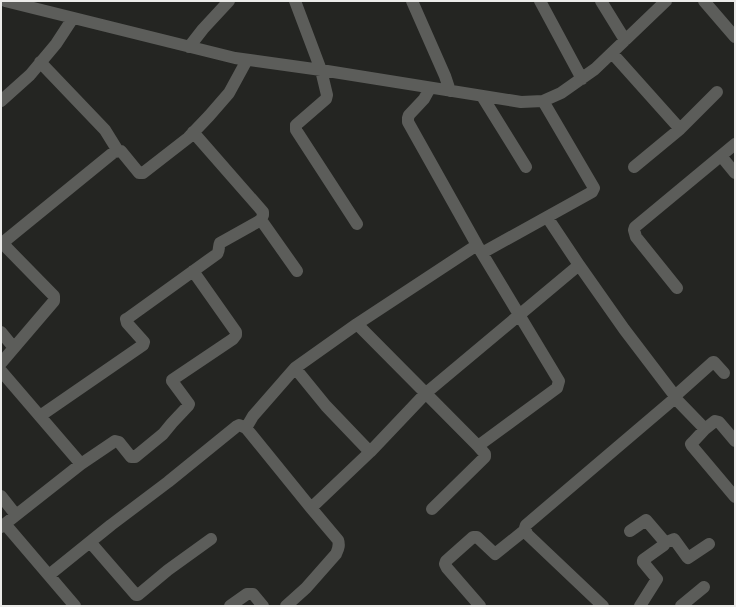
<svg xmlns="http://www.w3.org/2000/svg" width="736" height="607" viewBox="0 0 736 607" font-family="'Space Grotesk',sans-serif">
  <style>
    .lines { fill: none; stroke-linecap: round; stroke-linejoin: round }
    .minor { stroke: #5c5d5a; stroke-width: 12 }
  </style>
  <rect width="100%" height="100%" fill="#242522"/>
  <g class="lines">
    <path class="minor" d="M5 1 235 58 321 70 521 102 543 101 561 93 595 69 666 1
      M295 1 321 70 327 95 326 99 296 125V130L357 224
      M412 1 445 76 450 91
      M540 1 582 79
      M601 1 625 40
      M704 1 735 37
      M189 47 203 29 229 1
      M612 53 680 129
      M40 62 105 130 118 151
      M430 88 424 99 409 115 408 118V122L477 245 559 381 557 388 478 446
      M482 96 526 167
      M1 101 30 75 56 44 73 18
      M721 156 735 173
      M634 167 680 129 717 92
      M547 217 579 265 624 329 675 396 674 399 526 525 525 528 527 534 603 606
      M261 220 297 271
      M482 253 592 192 594 188 543 101
      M677 288 636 237 634 230 635 227 735 144
      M357 324 478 446 485 454V457L432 509
      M1 332 14 348
      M1 363 54 301V296L7 248 5 244 6 240 114 152 121 151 139 173H143L188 138 209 116 229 93 247 60
      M1 371 81 464
      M675 396 713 362H714L724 373
      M675 398 705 429 693 442 691 444 692 446 735 497
      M40 416 143 345 144 342 127 323 126 319 128 318 217 254C220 250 218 247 220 243L261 220 263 215V212L193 132
      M246 428 253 416 295 368
      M705 429 715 421 719 422 735 441
      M370 452 326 406 295 368 357 324 477 245
      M1 496 16 515
      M311 508 370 452 426 393 579 265
      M5 524 75 606
      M1 527 81 464 115 441 119 442 131 457H135L163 434 172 423 188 406 189 404 172 381V380L233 339 236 335V332L193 271
      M630 531 646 520 664 541V545L643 560V562L657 579 640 606
      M90 542 136 595H138L168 570 211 539
      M664 543 674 539 687 557 688 558 709 544
      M49 575 111 525 168 482 237 426 239 425 246 428 311 508 338 540C340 546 338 549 336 554L306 588 286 606
      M230 606 247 594H253L263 606
      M480 606 447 568 445 564 446 561 473 537H477L495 554 525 530
      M681 606 704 587"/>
  </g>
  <rect width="736" height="607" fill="none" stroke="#ebebe9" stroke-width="4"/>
</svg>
